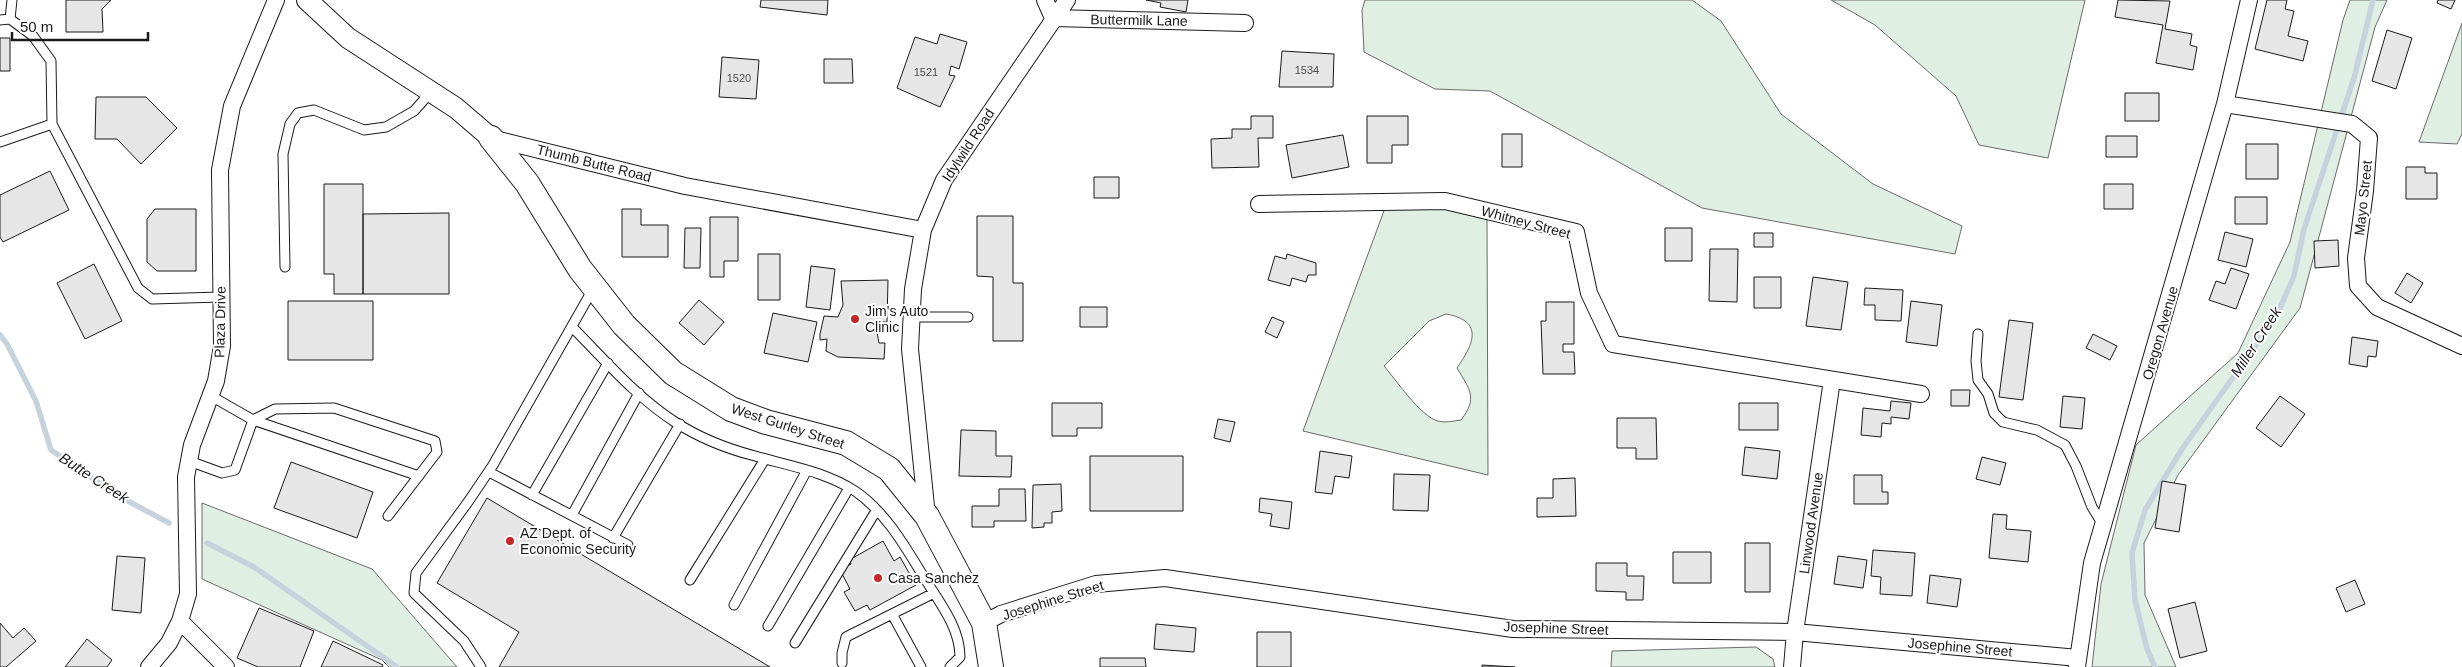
<svg xmlns="http://www.w3.org/2000/svg" width="2462" height="667" viewBox="0 0 2462 667" font-family="Helvetica,sans-serif">
  <style>
    .green { fill: #e0efe3; stroke: #6a6a6a; fill-rule: evenodd }
    .lines { fill: none; stroke-linecap: round; stroke-linejoin: round }
    .stream { stroke: #c6d2dc; stroke-width: 5.5 }
    .building { fill: #e6e6e6; stroke: #1a1a1a }
    .service-casing { stroke: #1a1a1a; stroke-width: 11 }
    .minor-casing { stroke: #1a1a1a; stroke-width: 18 }
    .tertiary-casing { stroke: #1a1a1a; stroke-width: 22 }
    .secondary-casing { stroke: #1a1a1a; stroke-width: 26 }
    .service { stroke: #fff; stroke-width: 9 }
    .minor { stroke: #fff; stroke-width: 16 }
    .tertiary { stroke: #fff; stroke-width: 20 }
    .secondary { stroke: #fff; stroke-width: 24 }
    .poi-dot { fill: #c62828; stroke: #fff; stroke-width: 2 }
    .labels { text-anchor: middle; stroke-width: 4; stroke-linejoin: round; paint-order: stroke }
    .number-label { font-size: 11px; fill: #4d4d4d }
    .street-label { font-size: 14px; fill: #1a1a1a; stroke: #fff }
    .poi-label { font-size: 14px; fill: #1a1a1a; stroke: #fff; text-anchor: start }
    .water-label { font-size: 15px; font-style: italic; fill: #1a1a1a; stroke: #fff }
  </style>
  <rect width="100%" height="100%" fill="#fff"/>
  <path class="green" d="M1365 0H1692L1721 21 1781 114 1873 184 1962 226 1955 254 1702 208 1490 91 1435 89 1364 52 1362 10Z
    M1831 0H2085L2048 158 1979 145 1956 96 1875 25Z
    M2350 0H2387L2375 27 2300 308 2178 475 2144 543 2145 595 2176 667H2092L2101 584 2136 445 2238 353 2290 242 2343 20Z
    M2462 23V134L2457 144 2419 142Z
    M1385 208 1449 209 1487 219 1488 475 1303 431ZM1446 314C1485 321 1473 345 1457 368 1470 390 1478 398 1461 420 1453 421 1446 423 1438 421 1421 417 1396 380 1384 366L1429 321Z
    M202 503 372 569 457 667H389L382 660 202 579Z
    M1756 647 1773 659 1775 667H1611L1612 651Z"/>
  <g class="lines">
    <path class="stream" d="M0 335 7 344 36 401 51 450 115 494 169 523
      M207 543 254 567 397 667
      M2155 667 2147 649 2135 600 2132 553 2145 510 2182 449 2276 317 2294 276 2304 229 2354 78 2373 0"/>
  </g>
  <path class="building" d="M66 0H111L102 9 103 32H66Z
    M761 0H828L827 15 760 7Z
    M1146 0H1188L1186 12 1160 7 1161 3Z
    M2118 0 2170 1 2165 29 2192 34 2190 45 2197 47 2193 70 2156 63 2163 25 2115 17Z
    M2267 0H2287L2285 9 2294 11 2288 36 2308 41 2303 61 2255 49Z
    M2438 0H2455L2451 9 2437 3Z
    M2387 30 2412 38 2396 89 2372 81Z
    M940 34 967 42 959 69 951 66 949 75 955 76 940 107 897 88 915 37 937 44Z
    M0 38H10V71H0Z
    M1282 51 1334 54 1333 87H1279Z
    M722 57 759 60 756 99 719 97Z
    M824 59H852L853 83H824Z
    M2125 93H2159V121H2125Z
    M96 97H146L177 128 141 164 117 139H95Z
    M1251 116H1273V138H1258L1259 167 1212 168 1211 139 1232 138V129H1251Z
    M1367 116H1408V145H1392V163H1367Z
    M1502 134H1522V167H1502Z
    M1343 135 1349 167 1292 178 1286 145Z
    M2106 136H2137V157H2106Z
    M2246 144H2278V179H2246Z
    M2406 167H2425V173H2437V199H2406Z
    M50 171 69 210 3 242 0 237V195Z
    M1094 177H1119V198H1094Z
    M324 184H363V294H334V274H324Z
    M2104 184H2133V209H2104Z
    M2235 197H2267V224H2235Z
    M155 209H196V271H157L147 262V219Z
    M622 209H641V225H668V257H622Z
    M449 213V294H363V214Z
    M977 216H1013V283H1023V341H993V277L977 276Z
    M710 217H738V261H724V277H710Z
    M685 228H701L700 268H684Z
    M1665 228H1692V261H1665Z
    M2225 232 2253 239 2246 267 2218 260Z
    M1754 233H1773V247H1754Z
    M2338 240 2339 266 2315 268 2314 241Z
    M1710 249H1738L1737 302 1709 301Z
    M758 254H780V300H758Z
    M1287 254 1316 263V275H1308L1306 282 1292 278 1290 286 1268 280 1275 256 1286 259Z
    M94 264 122 321 85 339 57 283Z
    M811 266 835 269 830 310 806 307Z
    M2231 268 2249 274 2236 309 2209 300 2216 281 2225 284Z
    M2407 273 2423 283 2411 303 2395 293Z
    M1754 277H1781V308H1754Z
    M1813 277 1848 282 1841 330 1806 326Z
    M888 280 887 322H875L879 343H885L884 359 838 357 826 351 827 339 820 340V334L824 316 838 317 843 305 841 281Z
    M1865 288 1903 290 1901 321 1875 320V305H1864Z
    M699 300 724 322 704 345 679 323Z
    M288 301H373V360H288Z
    M1911 301 1942 305 1937 346 1906 342Z
    M1546 302H1574V344H1563V352H1574L1575 374H1543L1541 321H1546Z
    M1080 307H1107V327H1080Z
    M773 313 817 322 808 362 764 353Z
    M1272 317 1284 322 1277 338 1265 332Z
    M2009 320 2033 323 2023 400 1999 397Z
    M2093 334 2117 346 2110 360 2086 348Z
    M2352 337 2378 341 2376 357 2368 356 2367 367 2349 364Z
    M1951 390H1970L1969 406H1951Z
    M2063 396 2085 398 2082 429 2060 427Z
    M2280 396 2305 414 2281 447 2256 428Z
    M1891 401 1911 403 1909 419 1891 417V424L1882 423 1881 437 1861 435 1863 408 1890 411Z
    M1052 403H1102V428H1077V436H1052Z
    M1739 403H1778V430H1739Z
    M1617 418H1656L1657 459H1636V448H1617Z
    M1218 419 1235 422 1230 442 1214 438Z
    M961 430 996 431V456H1012L1011 477 959 476Z
    M1745 447 1780 451 1777 479 1742 475Z
    M1320 451 1352 456 1349 478 1335 476 1332 494 1315 492Z
    M1090 456H1183V511H1090Z
    M1982 457 2006 463 2000 485 1976 479Z
    M291 462 373 492 357 538 274 508Z
    M1394 474 1430 475 1428 511 1393 510Z
    M1854 475H1882V492H1888V504H1854Z
    M1575 478 1576 516 1537 517V498H1553V479Z
    M2162 481 2186 485 2179 532 2155 528Z
    M1061 484 1062 511 1052 512V523H1044V527L1032 528 1033 485Z
    M999 489H1025L1026 521H994V527H972V506H999Z
    M487 498 770 667H499L519 632 437 583Z
    M1260 498 1292 502 1289 529 1270 526 1272 514 1259 512Z
    M1993 514 2007 515 2006 529 2031 531 2028 562 1989 558Z
    M883 541 894 561 900 557 916 585 870 610 867 605 855 611 844 592 850 589 840 570 851 564 849 560Z
    M1745 543H1770V592H1745Z
    M1873 550 1915 553 1912 596 1880 594 1881 577 1871 576Z
    M1673 552H1711V583H1673Z
    M117 556 145 558 141 613 112 610Z
    M1838 556 1867 560 1863 588 1834 584Z
    M1596 563H1627V576H1644L1643 600H1626V592L1596 591Z
    M1930 575 1961 579 1957 607 1927 603Z
    M2355 580 2365 604 2346 612 2336 588Z
    M2195 602 2207 651 2180 658 2168 609Z
    M259 608 314 631 300 667H258L237 658Z
    M0 623 13 638 24 628 36 641 6 667H0Z
    M1156 624 1196 628 1194 652 1154 649Z
    M1257 632H1291V667H1257Z
    M87 639 112 660 107 667H65Z
    M333 641 383 665 382 667H321Z
    M1100 658H1145L1146 667H1100Z
    M1482 665 1515 667H1482Z"/>
  <g class="lines">
    <defs>
      <path id="service" d="M0 20 10 19 12 0
        M52 124 138 288 152 299 221 297
        M0 142 52 124 51 61 33 36 10 19
        M285 267 283 154 290 124 298 113 314 110 364 130 386 127 414 111 431 92
        M911 317H968
        M572 327C604 359 636 397 675 422 698 437 728 449 755 456 789 466 824 471 855 491 886 512 906 548 925 579 940 603 960 628 960 657L950 667
        M1978 334 1976 361 1978 380 1988 394 1994 413 2003 422 2037 430 2065 445 2076 466 2092 507 2103 525
        M211 396 253 420 419 476
        M189 461 222 473 235 470 253 420 275 409 334 408 435 441 437 452 388 516
        M489 472 628 545
        M532 495 608 363
        M572 515 639 393
        M613 538 680 424
        M690 580 765 459
        M734 605 807 470
        M892 614 921 667
        M768 626 849 488
        M795 643 876 511
        M842 663V653L846 637 934 593
        M481 667 464 641 414 593 416 573 468 502 493 465 593 289"/>
      <path id="minor" d="M1045 0 1053 18 1245 23
        M2225 104 2352 124 2369 138 2365 191 2356 258 2358 286 2377 307 2462 346
        M491 138 685 186 923 230
        M1259 204 1445 201 1576 232 1589 293 1613 344 1921 394
        M927 516 910 349 913 289 923 230 944 180 1067 0
        M180 621 226 667
        M984 623 1001 614 1096 584 1165 578 1513 629 1795 632 2078 658
        M149 667 169 643 180 621 188 594 186 477 192 445 216 381 222 346 220 170 232 106 276 0
        M1792 667 1795 632 1832 380
        M2077 667 2092 563 2225 104 2249 0"/>
      <path id="tertiary" d="M307 0 348 38 456 108 491 138"/>
      <path id="secondary" d="M491 138 527 183 580 269 624 325 673 373 731 409 766 422 846 443 889 469 927 516 984 623 991 667"/>
    </defs>
    <use href="#service" class="service-casing"/>
    <use href="#minor" class="minor-casing"/>
    <use href="#tertiary" class="tertiary-casing"/>
    <use href="#secondary" class="secondary-casing"/>
    <use href="#service" class="service"/>
    <use href="#minor" class="minor"/>
    <use href="#tertiary" class="tertiary"/>
    <use href="#secondary" class="secondary"/>
  </g>
  <g class="poi-dot">
    <circle cx="855" cy="319" r="5"/>
    <circle cx="510" cy="541" r="5"/>
    <circle cx="878" cy="578" r="5"/>
  </g>
  <g class="labels">
    <g class="number-label">
      <text x="1307" y="74">1534</text>
      <text x="926" y="76">1521</text>
      <text x="739" y="82">1520</text>
    </g>
    <g class="street-label">
      <text transform="translate(1139 20) rotate(1)" y="5">Buttermilk Lane</text>
      <text transform="translate(968 145) rotate(-57)" y="5">Idylwild Road</text>
      <text transform="translate(594 163) rotate(14)" y="5">Thumb Butte Road</text>
      <text transform="translate(2363 198) rotate(-84)" y="5">Mayo Street</text>
      <text transform="translate(1526 222) rotate(15)" y="5">Whitney Street</text>
      <text transform="translate(220 322) rotate(-89)" y="5">Plaza Drive</text>
      <text transform="translate(2160 333) rotate(-74)" y="5">Oregon Avenue</text>
      <text transform="translate(788 426) rotate(18)" y="5">West Gurley Street</text>
      <text transform="translate(1811 523) rotate(-82)" y="5">Linwood Avenue</text>
      <text transform="translate(1053 600) rotate(-17)" y="5">Josephine Street</text>
      <text transform="translate(1556 628) rotate(2)" y="5">Josephine Street</text>
      <text transform="translate(1960 647) rotate(5)" y="5">Josephine Street</text>
    </g>
    <g class="poi-label">
      <text x="865" y="316">Jim's Auto<tspan x="865" dy="16">Clinic</tspan></text>
      <text x="520" y="538">AZ Dept. of<tspan x="520" dy="16">Economic Security</tspan></text>
      <text x="888" y="583">Casa Sanchez</text>
    </g>
    <g class="water-label">
      <text transform="translate(2256 342) rotate(-57)" y="5">Miller Creek</text>
      <text transform="translate(94 478) rotate(33)" y="5">Butte Creek</text>
    </g>
  </g>
  <path d="M12 32v8h136v-8" fill="none" stroke="#1a1a1a" stroke-width="2.5"/>
  <text x="20" y="32" font-size="15" fill="#1a1a1a" stroke="#ffffff" stroke-width="4" paint-order="stroke">50 m</text>
</svg>
